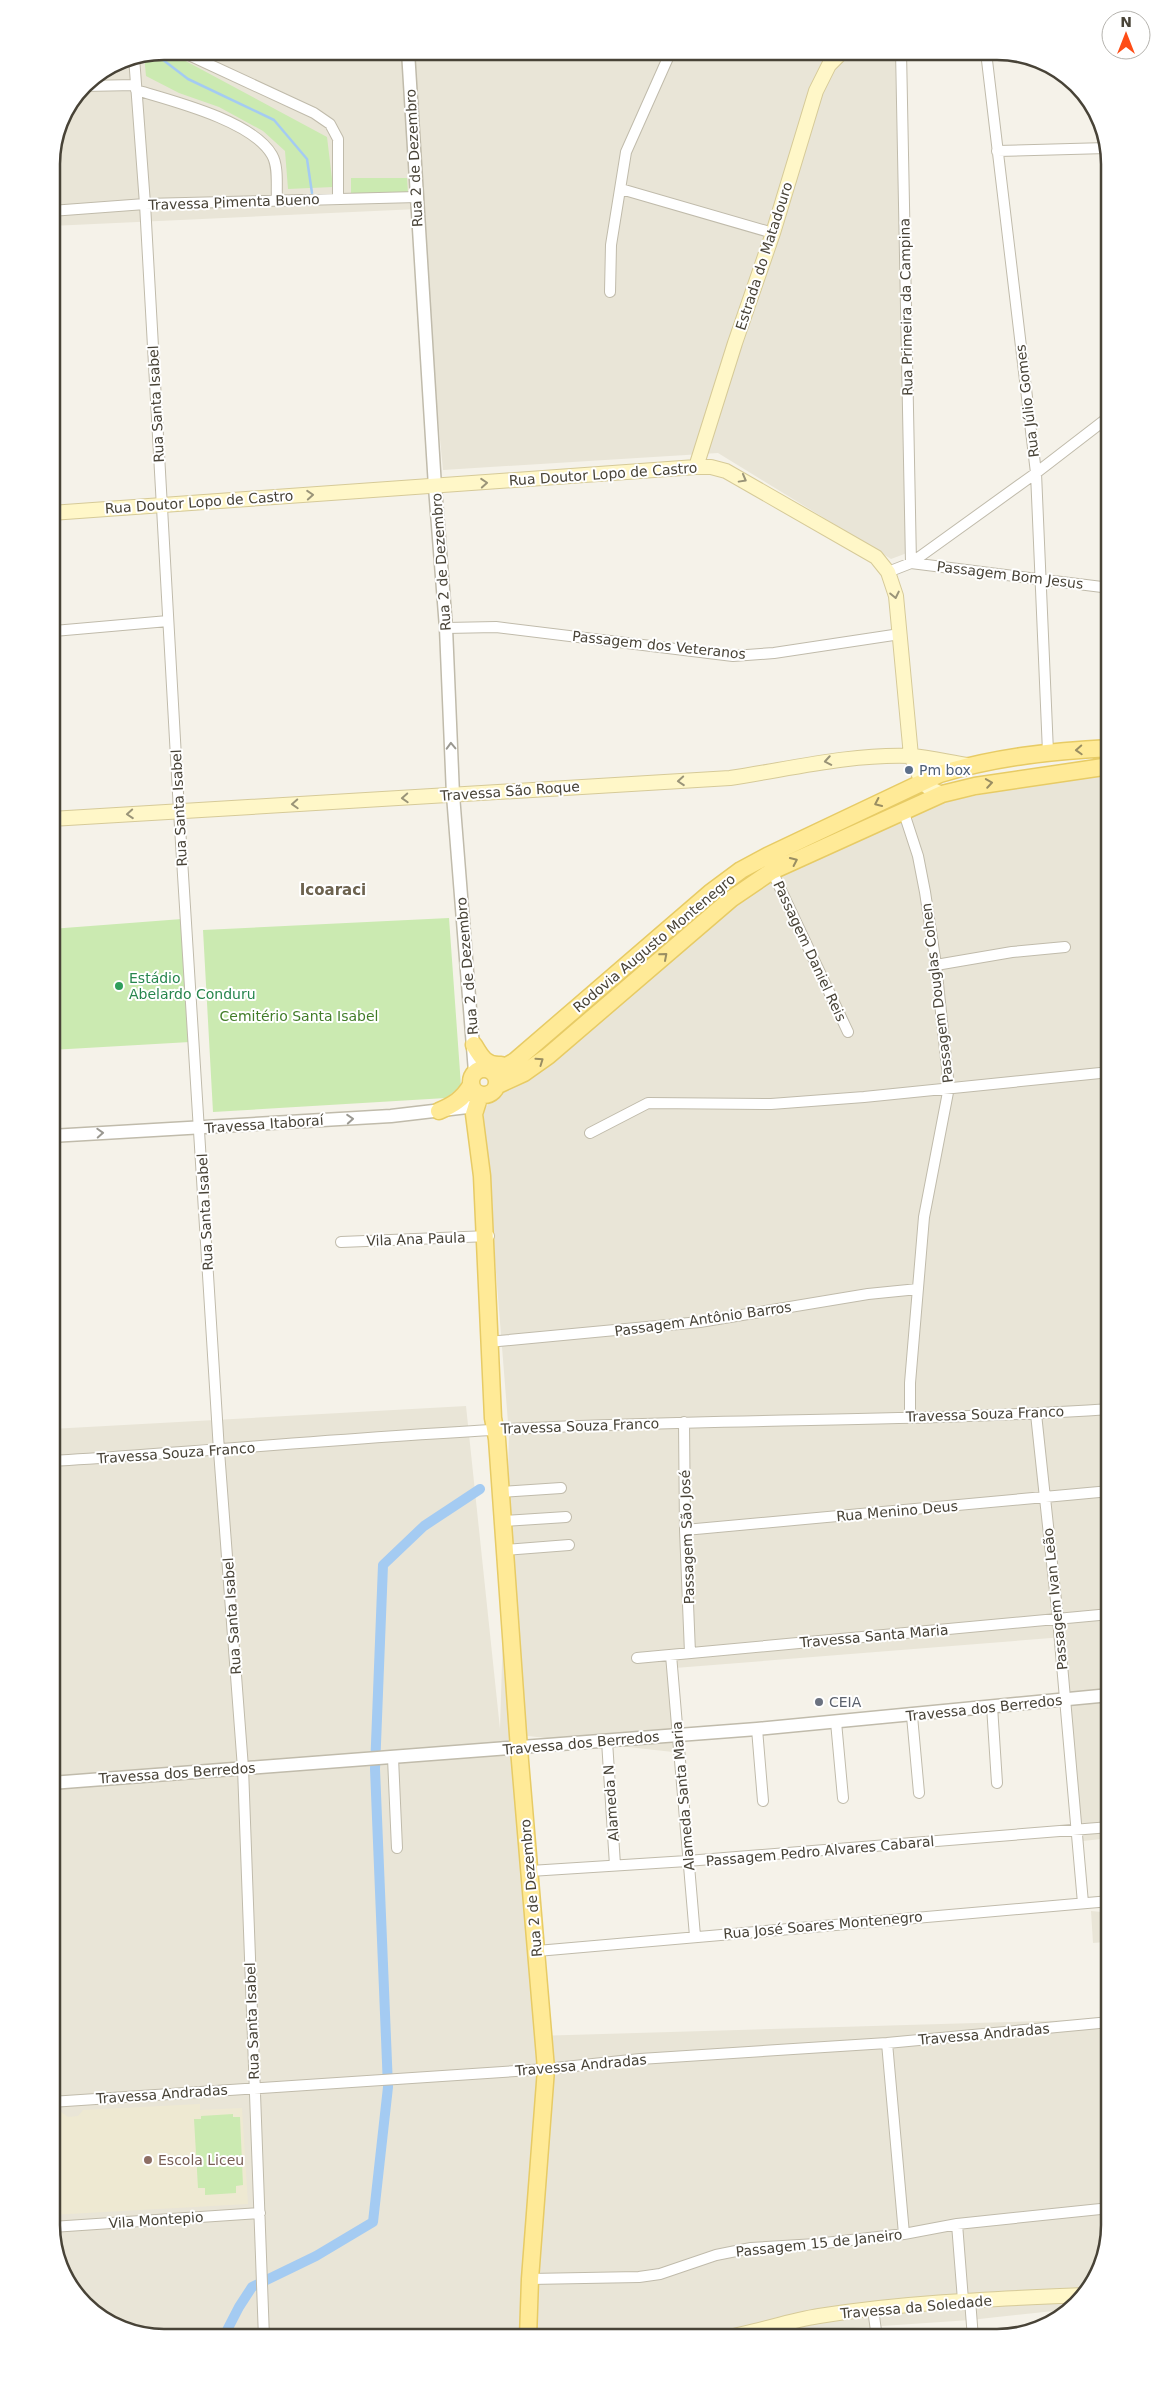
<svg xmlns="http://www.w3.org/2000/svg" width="1161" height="2389" viewBox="0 0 1161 2389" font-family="'DejaVu Sans',sans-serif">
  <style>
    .residential { fill: #e9e5d7 }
    .education { fill: #eee9d2 }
    .green { fill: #cbeab1 }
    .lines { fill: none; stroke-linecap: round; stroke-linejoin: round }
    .stream { stroke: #a4cbf2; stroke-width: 2.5 }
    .canal { stroke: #a4cbf2; stroke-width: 10 }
    .minor-casing { stroke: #c0bbab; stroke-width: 12 }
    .tertiary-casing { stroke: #c0bbab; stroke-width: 15 }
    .secondary-casing { stroke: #d6ca98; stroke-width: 16 }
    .primary-casing { stroke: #e7cb65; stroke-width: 19 }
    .minor { stroke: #fff; stroke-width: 10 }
    .tertiary { stroke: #fff; stroke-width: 12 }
    .secondary { stroke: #fff7c8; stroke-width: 14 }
    .primary { stroke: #ffea97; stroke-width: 16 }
    .oneway { stroke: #9a9478 }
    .oneway2 { stroke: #9a9891 }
    .oneway3 { stroke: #9a8e62 }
    .service-dot { fill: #5c6f8a; stroke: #fff; stroke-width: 2 }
    .leisure-dot { fill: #2e9e5b; stroke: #fff; stroke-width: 2 }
    .worship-dot { fill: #6b7280; stroke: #fff; stroke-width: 2 }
    .education-dot { fill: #8d6e63; stroke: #fff; stroke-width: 2 }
    .labels { text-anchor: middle; stroke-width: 4; stroke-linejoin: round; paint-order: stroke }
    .street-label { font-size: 14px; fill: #484337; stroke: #fff }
    .service-label { font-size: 14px; fill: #4e5e75; stroke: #fff; text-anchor: start }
    .leisure-label { font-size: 14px; fill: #27864d; stroke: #fff; text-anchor: start }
    .park-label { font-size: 14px; fill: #417c28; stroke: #fff }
    .worship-label { font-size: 14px; fill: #5b616d; stroke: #fff; text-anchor: start }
    .education-label { font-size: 14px; fill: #785e54; stroke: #fff; text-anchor: start }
    .neighbourhood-label { font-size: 15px; font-weight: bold; fill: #6c624e; stroke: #fff }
    .rim { fill: none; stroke: #484337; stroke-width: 2.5 }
  </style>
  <rect width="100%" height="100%" fill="#f5f2e9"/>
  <path class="residential" d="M164 51H895L907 553 891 559 718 453 443 470 418 209 51 226V157L60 121 85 84 121 60Z
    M1110 771V1838L1083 1841 1064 1637 675 1668 682 1753 510 1734 535 2036 1110 2019V2225L1091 2288 1063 2310 970 2320 709 2338H157L96 2315 60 2268 51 2225V1429L466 1406 500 1729 509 1435 483 1109 716 917 782 873 936 803Z
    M1091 1911 1102 1912 1105 1942 1093 1943Z"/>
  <path class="education" d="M200 2104V2110L242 2108 248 2204 51 2215V2112H61L68 2117 78 2116 83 2110Z"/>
  <path class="green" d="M167 51 327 137 333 187 288 189 285 151 263 131 219 107 179 93 146 76 144 55Z
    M351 178H407L408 193 351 196Z
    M449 918 461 1086 446 1098 213 1112 203 930Z
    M182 919 190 1042 51 1050V929Z
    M233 2114V2117H240L243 2185 236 2186V2193L205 2195V2188H198L194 2119H201V2116Z"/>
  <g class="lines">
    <path class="stream" d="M154 53 188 79 274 120 307 159 312 193"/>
    <path class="canal" d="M223 2338 239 2307 252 2287 316 2256 373 2222 388 2087 375 1769 383 1565 424 1526 480 1489"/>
    <defs>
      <path id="minor" d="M187 51 191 56 314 113 330 124 338 139V199
        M901 51 911 563
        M986 52 1036 473 1048 752
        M134 57 145 204 179 811 219 1451 243 1768 264 2338
        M83 86 136 85
        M136 90C173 101 253 121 272 155 279 167 276 187 277 200
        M997 151 1107 148
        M621 189 773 233
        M51 211 145 204 417 197
        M610 292 611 245 626 152 671 51
        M911 563 1110 588
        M888 572 911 563 1036 473 1110 416
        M446 628 496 627 733 656 774 653 900 634
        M54 631 168 621
        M903 810 918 856 925 892 936 965 949 1087 924 1217 910 1383V1417
        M772 871 848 1032
        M936 965 1012 952 1065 947
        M590 1133 648 1103 771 1104 864 1097 1110 1072
        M341 1242 489 1236
        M488 1342 700 1322 868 1294 918 1289
        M1036 1414 1058 1619 1083 1903
        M684 1422 685 1530 690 1653
        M51 1461C198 1452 345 1438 492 1430 698 1418 904 1423 1110 1409
        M501 1492 561 1488
        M504 1521 566 1517
        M685 1530 1110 1491
        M506 1550 569 1545
        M671 1655 695 1936
        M637 1658 1110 1614
        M992 1706 997 1783
        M912 1716 919 1793
        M836 1722 843 1798
        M757 1729 763 1801
        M607 1741 615 1865
        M393 1758 397 1848
        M530 1871 687 1861 1110 1827
        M537 1951 1110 1901
        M887 2043 904 2234
        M51 2102 546 2069 640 2059 887 2043 1110 2022
        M957 2224 963 2300
        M52 2227 260 2213
        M530 2279 639 2277 660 2274 716 2255 751 2248 816 2244 904 2234 957 2224 1110 2208
        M970 2300 973 2338
        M873 2309 877 2338"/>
      <path id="tertiary" d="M408 51 435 487 446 628 453 795 475 1072
        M51 1136 391 1116 476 1106
        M51 1783 757 1729 1110 1695"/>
      <path id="secondary" d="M696 467 735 343 773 233 816 91 829 65 843 51
        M51 513 696 467H711L726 471 876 557 888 572 896 596 911 756 922 782 929 788 942 794
        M51 819 730 778C790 769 849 754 910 756 929 757 948 762 967 765
        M722 2338C755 2333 787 2321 819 2316 906 2302 994 2299 1082 2295"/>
      <path id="primary" d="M474 1045C481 1057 486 1066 501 1065
        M471 1082a13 13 0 1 1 26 0a13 13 0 1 1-26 0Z
        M494 1073 515 1061 710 893 741 870 767 856 940 774C996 757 1052 751 1110 748
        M498 1085 524 1073 548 1056 731 899 772 871 942 794 975 786 1110 766
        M480 1095 474 1114 482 1176 493 1418 497 1439 519 1749 546 2069 530 2279 528 2338
        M439 1111C453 1105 463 1099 471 1085"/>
    </defs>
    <use href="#minor" class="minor-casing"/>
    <use href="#tertiary" class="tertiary-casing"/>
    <use href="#secondary" class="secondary-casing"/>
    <use href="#primary" class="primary-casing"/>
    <use href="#minor" class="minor"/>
    <use href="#tertiary" class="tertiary"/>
    <use href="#secondary" class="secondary"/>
    <use href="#primary" class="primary"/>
  </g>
  <defs><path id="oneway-chevron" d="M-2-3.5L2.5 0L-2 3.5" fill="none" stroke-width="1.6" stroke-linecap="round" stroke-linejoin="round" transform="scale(1.25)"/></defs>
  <g class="oneway">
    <use href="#oneway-chevron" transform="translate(743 479) rotate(29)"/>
    <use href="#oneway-chevron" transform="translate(484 483) rotate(-4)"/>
    <use href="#oneway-chevron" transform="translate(310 495) rotate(-4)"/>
    <use href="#oneway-chevron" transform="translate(895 595) rotate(78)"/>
    <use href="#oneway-chevron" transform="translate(828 761) rotate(170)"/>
    <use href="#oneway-chevron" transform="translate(681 781) rotate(176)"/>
    <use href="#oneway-chevron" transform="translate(405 798) rotate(177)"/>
    <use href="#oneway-chevron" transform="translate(295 804) rotate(177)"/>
    <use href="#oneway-chevron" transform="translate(130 814) rotate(176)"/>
  </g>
  <g class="oneway2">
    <use href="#oneway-chevron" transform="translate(451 746) rotate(-92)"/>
    <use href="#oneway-chevron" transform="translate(350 1119) rotate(-4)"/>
    <use href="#oneway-chevron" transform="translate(100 1133) rotate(-3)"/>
  </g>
  <g class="oneway3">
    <use href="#oneway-chevron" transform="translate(1079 750) rotate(177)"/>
    <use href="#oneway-chevron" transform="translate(989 783) rotate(-9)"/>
    <use href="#oneway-chevron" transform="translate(878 803) rotate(155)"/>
    <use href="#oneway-chevron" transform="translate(794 861) rotate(-25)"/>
    <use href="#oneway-chevron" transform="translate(664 956) rotate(-41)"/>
    <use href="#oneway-chevron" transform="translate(540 1061) rotate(-35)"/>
  </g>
  <circle class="service-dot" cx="909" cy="770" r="5"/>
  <circle class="leisure-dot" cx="119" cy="986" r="5"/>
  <circle class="worship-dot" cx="819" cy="1702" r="5"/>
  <circle class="education-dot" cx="148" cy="2160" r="5"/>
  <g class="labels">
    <g class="street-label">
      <text transform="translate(414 158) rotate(-93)" y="5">Rua 2 de Dezembro</text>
      <text transform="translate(234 202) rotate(-2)" y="5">Travessa Pimenta Bueno</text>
      <text transform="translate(764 256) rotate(-72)" y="5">Estrada do Matadouro</text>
      <text transform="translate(906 307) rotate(-91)" y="5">Rua Primeira da Campina</text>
      <text transform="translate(1027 401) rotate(-97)" y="5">Rua Júlio Gomes</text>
      <text transform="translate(156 404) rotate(-93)" y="5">Rua Santa Isabel</text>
      <text transform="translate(603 474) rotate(-4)" y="5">Rua Doutor Lopo de Castro</text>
      <text transform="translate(199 502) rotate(-4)" y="5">Rua Doutor Lopo de Castro</text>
      <text transform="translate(441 562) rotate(-94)" y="5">Rua 2 de Dezembro</text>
      <text transform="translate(1010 575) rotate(7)" y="5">Passagem Bom Jesus</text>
      <text transform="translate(659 645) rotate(6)" y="5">Passagem dos Veteranos</text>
      <text transform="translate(510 791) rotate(-4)" y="5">Travessa São Roque</text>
      <text transform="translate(179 808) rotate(-93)" y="5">Rua Santa Isabel</text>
      <text transform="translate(654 943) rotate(-40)" y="5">Rodovia Augusto Montenegro</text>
      <text transform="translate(810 951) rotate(65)" y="5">Passagem Daniel Reis</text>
      <text transform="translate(467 966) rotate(-95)" y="5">Rua 2 de Dezembro</text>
      <text transform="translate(937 993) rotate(-97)" y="5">Passagem Douglas Cohen</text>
      <text transform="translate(264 1124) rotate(-4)" y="5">Travessa Itaboraí</text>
      <text transform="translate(205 1212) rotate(-93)" y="5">Rua Santa Isabel</text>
      <text transform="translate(416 1239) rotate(-2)" y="5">Vila Ana Paula</text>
      <text transform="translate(703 1319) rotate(-8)" y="5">Passagem Antônio Barros</text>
      <text transform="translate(985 1414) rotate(-2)" y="5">Travessa Souza Franco</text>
      <text transform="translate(580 1426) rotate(-2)" y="5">Travessa Souza Franco</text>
      <text transform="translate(176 1453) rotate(-4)" y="5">Travessa Souza Franco</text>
      <text transform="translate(897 1511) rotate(-5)" y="5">Rua Menino Deus</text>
      <text transform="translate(687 1537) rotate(-92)" y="5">Passagem São José</text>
      <text transform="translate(1055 1599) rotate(-96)" y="5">Passagem Ivan Leão</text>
      <text transform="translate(232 1616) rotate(-94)" y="5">Rua Santa Isabel</text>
      <text transform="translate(874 1636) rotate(-5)" y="5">Travessa Santa Maria</text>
      <text transform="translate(984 1708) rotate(-6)" y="5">Travessa dos Berredos</text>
      <text transform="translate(581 1743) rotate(-5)" y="5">Travessa dos Berredos</text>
      <text transform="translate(177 1773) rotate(-4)" y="5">Travessa dos Berredos</text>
      <text transform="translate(683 1796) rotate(-95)" y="5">Alameda Santa Maria</text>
      <text transform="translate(611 1803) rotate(-94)" y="5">Alameda N</text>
      <text transform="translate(820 1851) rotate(-5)" y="5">Passagem Pedro Alvares Cabaral</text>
      <text transform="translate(531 1888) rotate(-95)" y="5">Rua 2 de Dezembro</text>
      <text transform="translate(823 1925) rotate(-5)" y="5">Rua José Soares Montenegro</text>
      <text transform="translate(252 2021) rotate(-92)" y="5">Rua Santa Isabel</text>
      <text transform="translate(984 2034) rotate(-5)" y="5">Travessa Andradas</text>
      <text transform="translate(581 2065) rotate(-5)" y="5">Travessa Andradas</text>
      <text transform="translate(162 2094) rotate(-4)" y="5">Travessa Andradas</text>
      <text transform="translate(156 2220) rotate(-4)" y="5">Vila Montepio</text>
      <text transform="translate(819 2243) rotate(-6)" y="5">Passagem 15 de Janeiro</text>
      <text transform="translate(916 2307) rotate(-5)" y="5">Travessa da Soledade</text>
    </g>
    <g class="service-label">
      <text x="919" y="775">Pm box</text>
    </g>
    <g class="leisure-label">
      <text x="129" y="983">Estádio<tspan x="129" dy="16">Abelardo Conduru</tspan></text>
    </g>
    <g class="park-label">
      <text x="299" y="1021">Cemitério Santa Isabel</text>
    </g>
    <g class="worship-label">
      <text x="829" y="1707">CEIA</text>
    </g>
    <g class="education-label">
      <text x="158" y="2165">Escola Liceu</text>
    </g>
    <g class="neighbourhood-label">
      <text x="333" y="895">Icoaraci</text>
    </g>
  </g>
  <path d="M0 0H1161V2389H0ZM164 60H997A104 104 0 0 1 1101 164V2225A104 104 0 0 1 997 2329H164A104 104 0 0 1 60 2225V164A104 104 0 0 1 164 60Z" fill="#fff" fill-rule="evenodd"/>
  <path class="rim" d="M164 60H997A104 104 0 0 1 1101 164V2225A104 104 0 0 1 997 2329H164A104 104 0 0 1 60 2225V164A104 104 0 0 1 164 60Z"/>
  <g transform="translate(1126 35)"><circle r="24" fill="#ffffff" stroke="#b6b4af"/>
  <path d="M0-4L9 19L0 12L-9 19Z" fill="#fe4d16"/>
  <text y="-8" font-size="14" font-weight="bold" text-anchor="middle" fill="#484337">N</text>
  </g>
</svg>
